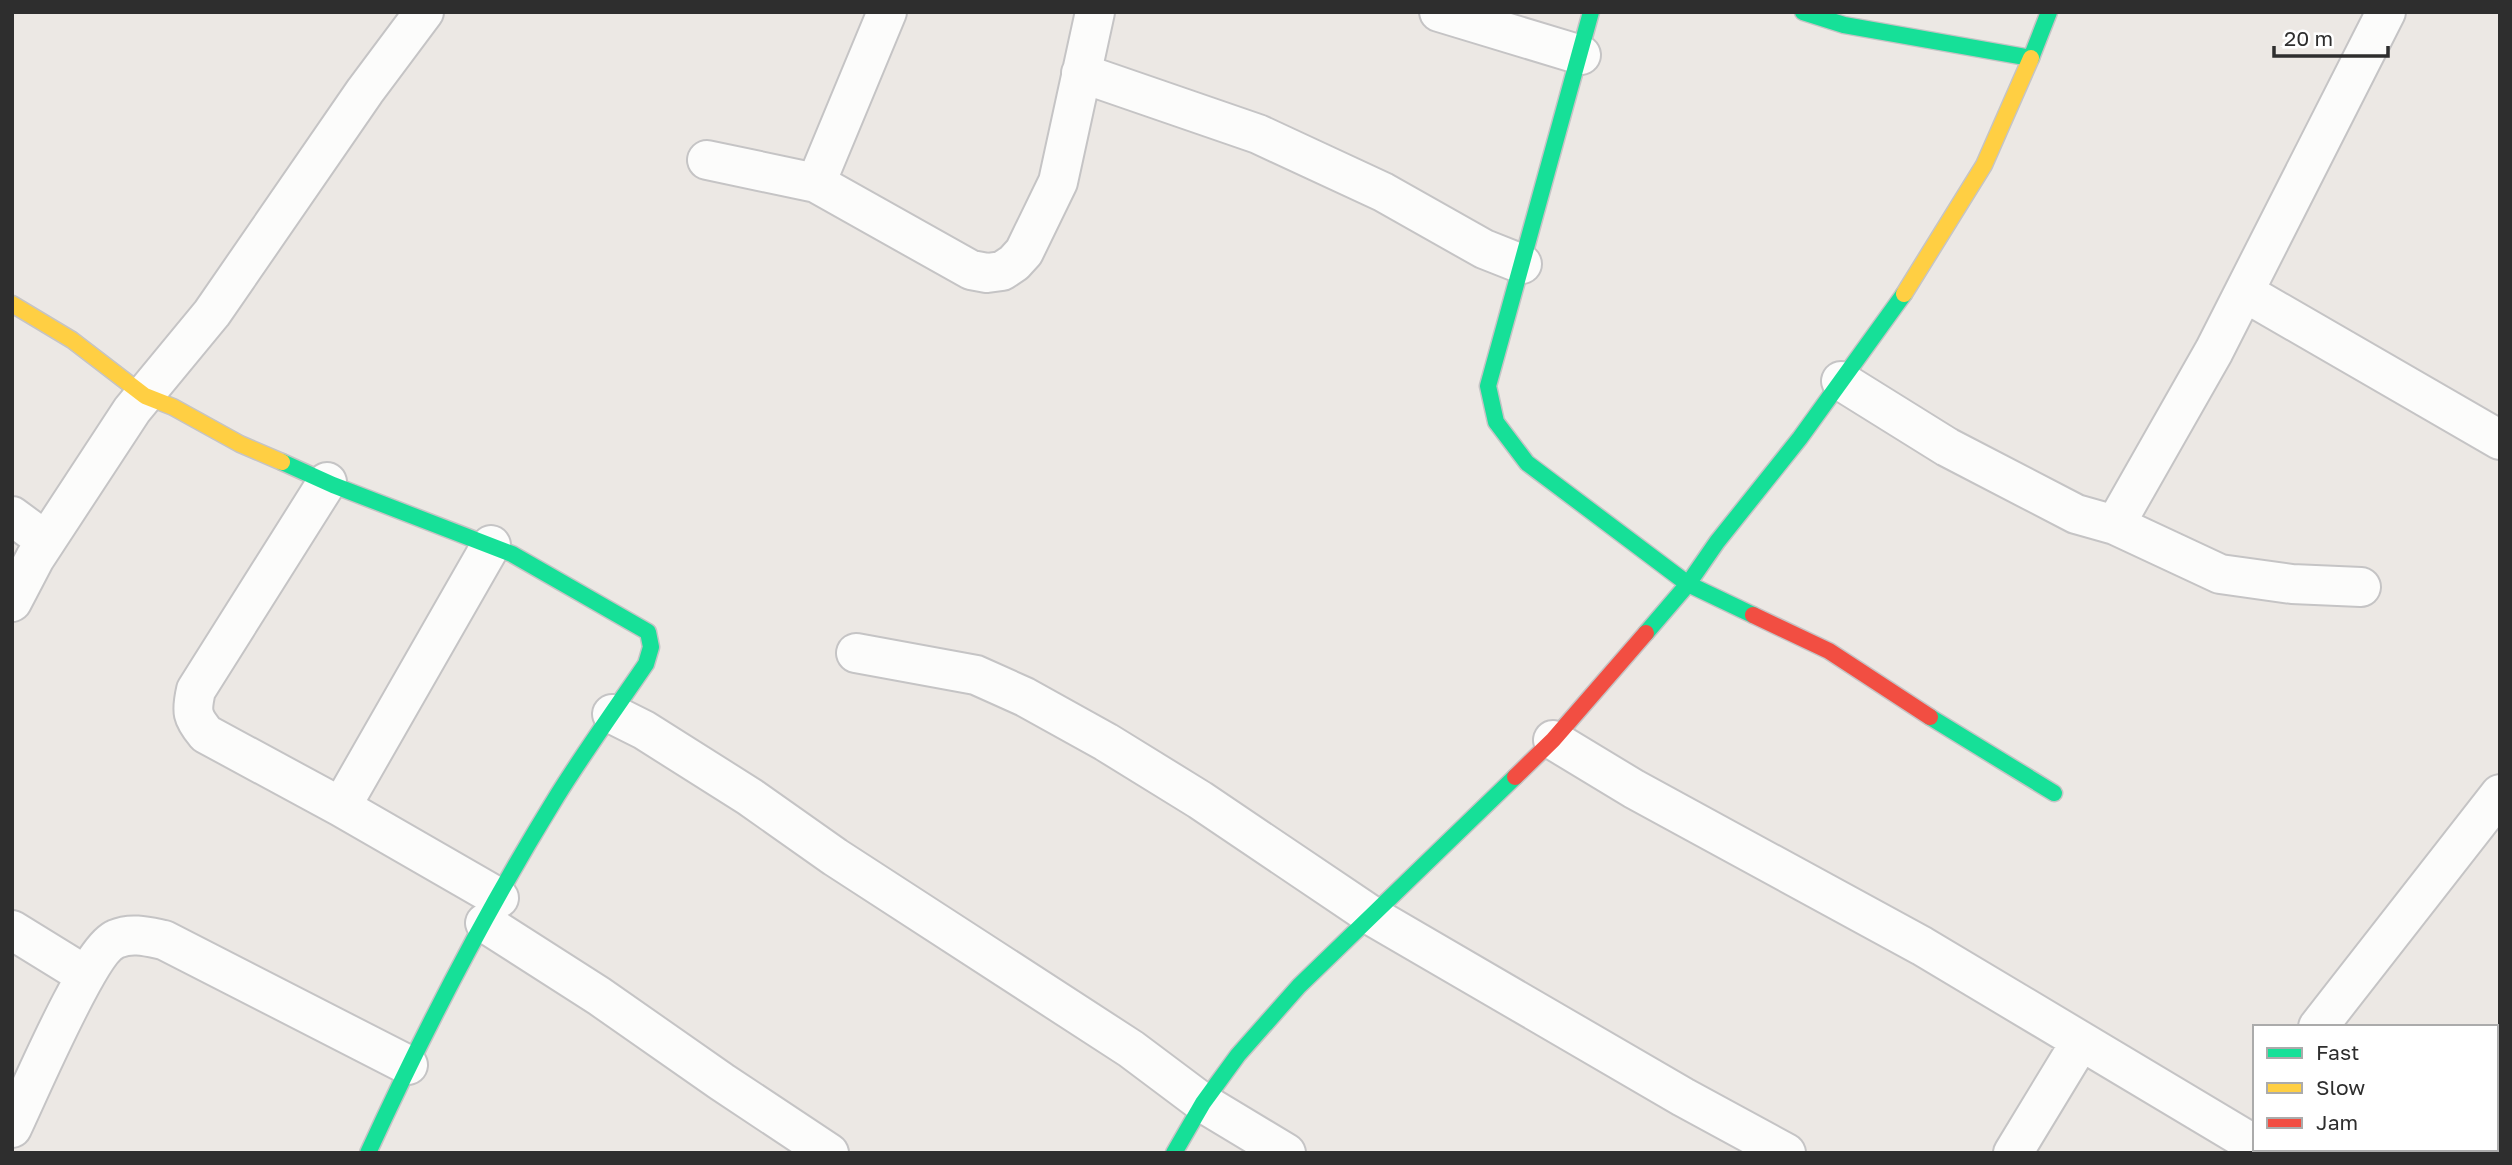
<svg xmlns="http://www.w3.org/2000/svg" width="2512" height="1165" viewBox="0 0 2512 1165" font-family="'Golos Text',sans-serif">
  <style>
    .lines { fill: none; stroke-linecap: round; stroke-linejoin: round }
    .street-casing { stroke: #c5c4c5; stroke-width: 42 }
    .fast-casing { stroke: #c5c4c5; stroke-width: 19 }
    .slow-casing { stroke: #c5c4c5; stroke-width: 19 }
    .jam-casing { stroke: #c5c4c5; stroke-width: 19 }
    .street { stroke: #fcfcfb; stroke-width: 38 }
    .fast { stroke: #16e098; stroke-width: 16 }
    .slow { stroke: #ffcf43; stroke-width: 16 }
    .jam { stroke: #f24e42; stroke-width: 16 }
  </style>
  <rect width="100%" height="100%" fill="#ece8e4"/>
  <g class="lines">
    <defs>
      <path id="street" d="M1439 12 1581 55
        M1081 73 1258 134 1383 192 1484 249 1522 264
        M707 160 816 183 971 270 987 273 1002 271 1014 263 1024 252 1058 182 1095 12
        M816 183 887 12
        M2244 292 2500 440
        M1841 381 1947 447 2076 514 2115 525 2220 574 2292 584 2361 587
        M327 482 196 690C191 712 192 717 206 734L341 807 499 898
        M12 516 46 541
        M2115 525 2214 351 2386 12
        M12 602 35 558 132 410 212 313 365 91 424 12
        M856 653 976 675 1025 697 1106 742 1200 800 1372 916 1683 1097 1786 1153
        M612 714 644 730 750 797 835 857 1131 1049 1203 1103 1286 1153
        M1553 740 1634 789 1922 946 2255 1145
        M341 807 491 545
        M485 923 599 996 722 1082 829 1153
        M12 930 85 975
        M2318 1027 2500 794
        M12 1128C28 1095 89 950 116 939 132 932 149 937 164 940L408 1065
        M2013 1153 2081 1041"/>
      <path id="fast" d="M1591 12 1488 386 1496 422 1527 463 1688 584 1753 615
        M1803 12 1844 25 2031 58 2049 12
        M282 462 333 485 512 554 648 632 651 647 646 664C616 708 585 751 557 796 486 911 424 1031 368 1153
        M1646 633 1688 584 1717 542 1800 438 1904 294
        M1930 717 2054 793
        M1174 1153 1203 1103 1238 1055 1299 986 1515 777"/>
      <path id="slow" d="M1904 294 1984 165 2031 58
        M12 304 72 340 145 396 173 407 240 444 282 462"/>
      <path id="jam" d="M1753 615 1829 651 1930 717
        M1515 777 1553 740 1646 633"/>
    </defs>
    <use href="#street" class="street-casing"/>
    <use href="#fast" class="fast-casing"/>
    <use href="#slow" class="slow-casing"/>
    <use href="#jam" class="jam-casing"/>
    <use href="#street" class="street"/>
    <use href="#fast" class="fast"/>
    <use href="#slow" class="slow"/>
    <use href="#jam" class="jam"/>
  </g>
  <rect width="2512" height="1165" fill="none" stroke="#2e2e2e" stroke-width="28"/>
  <rect x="2253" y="1025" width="245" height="126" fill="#ffffff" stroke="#ababab" stroke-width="2"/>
  <rect x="2267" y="1048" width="35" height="10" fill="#16e098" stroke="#ababab" stroke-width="2"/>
  <text x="2316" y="1060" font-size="21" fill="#2e2e2e">Fast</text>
  <rect x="2267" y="1083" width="35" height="10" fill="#ffcf43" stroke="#ababab" stroke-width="2"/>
  <text x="2316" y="1095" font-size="21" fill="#2e2e2e">Slow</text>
  <rect x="2267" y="1118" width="35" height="10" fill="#f24e42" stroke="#ababab" stroke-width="2"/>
  <text x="2316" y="1130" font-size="21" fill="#2e2e2e">Jam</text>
  <path d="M2274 46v10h114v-10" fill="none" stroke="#2e2e2e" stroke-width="3.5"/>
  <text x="2284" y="46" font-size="21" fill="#2e2e2e" stroke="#ffffff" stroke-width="5" paint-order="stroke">20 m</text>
</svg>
